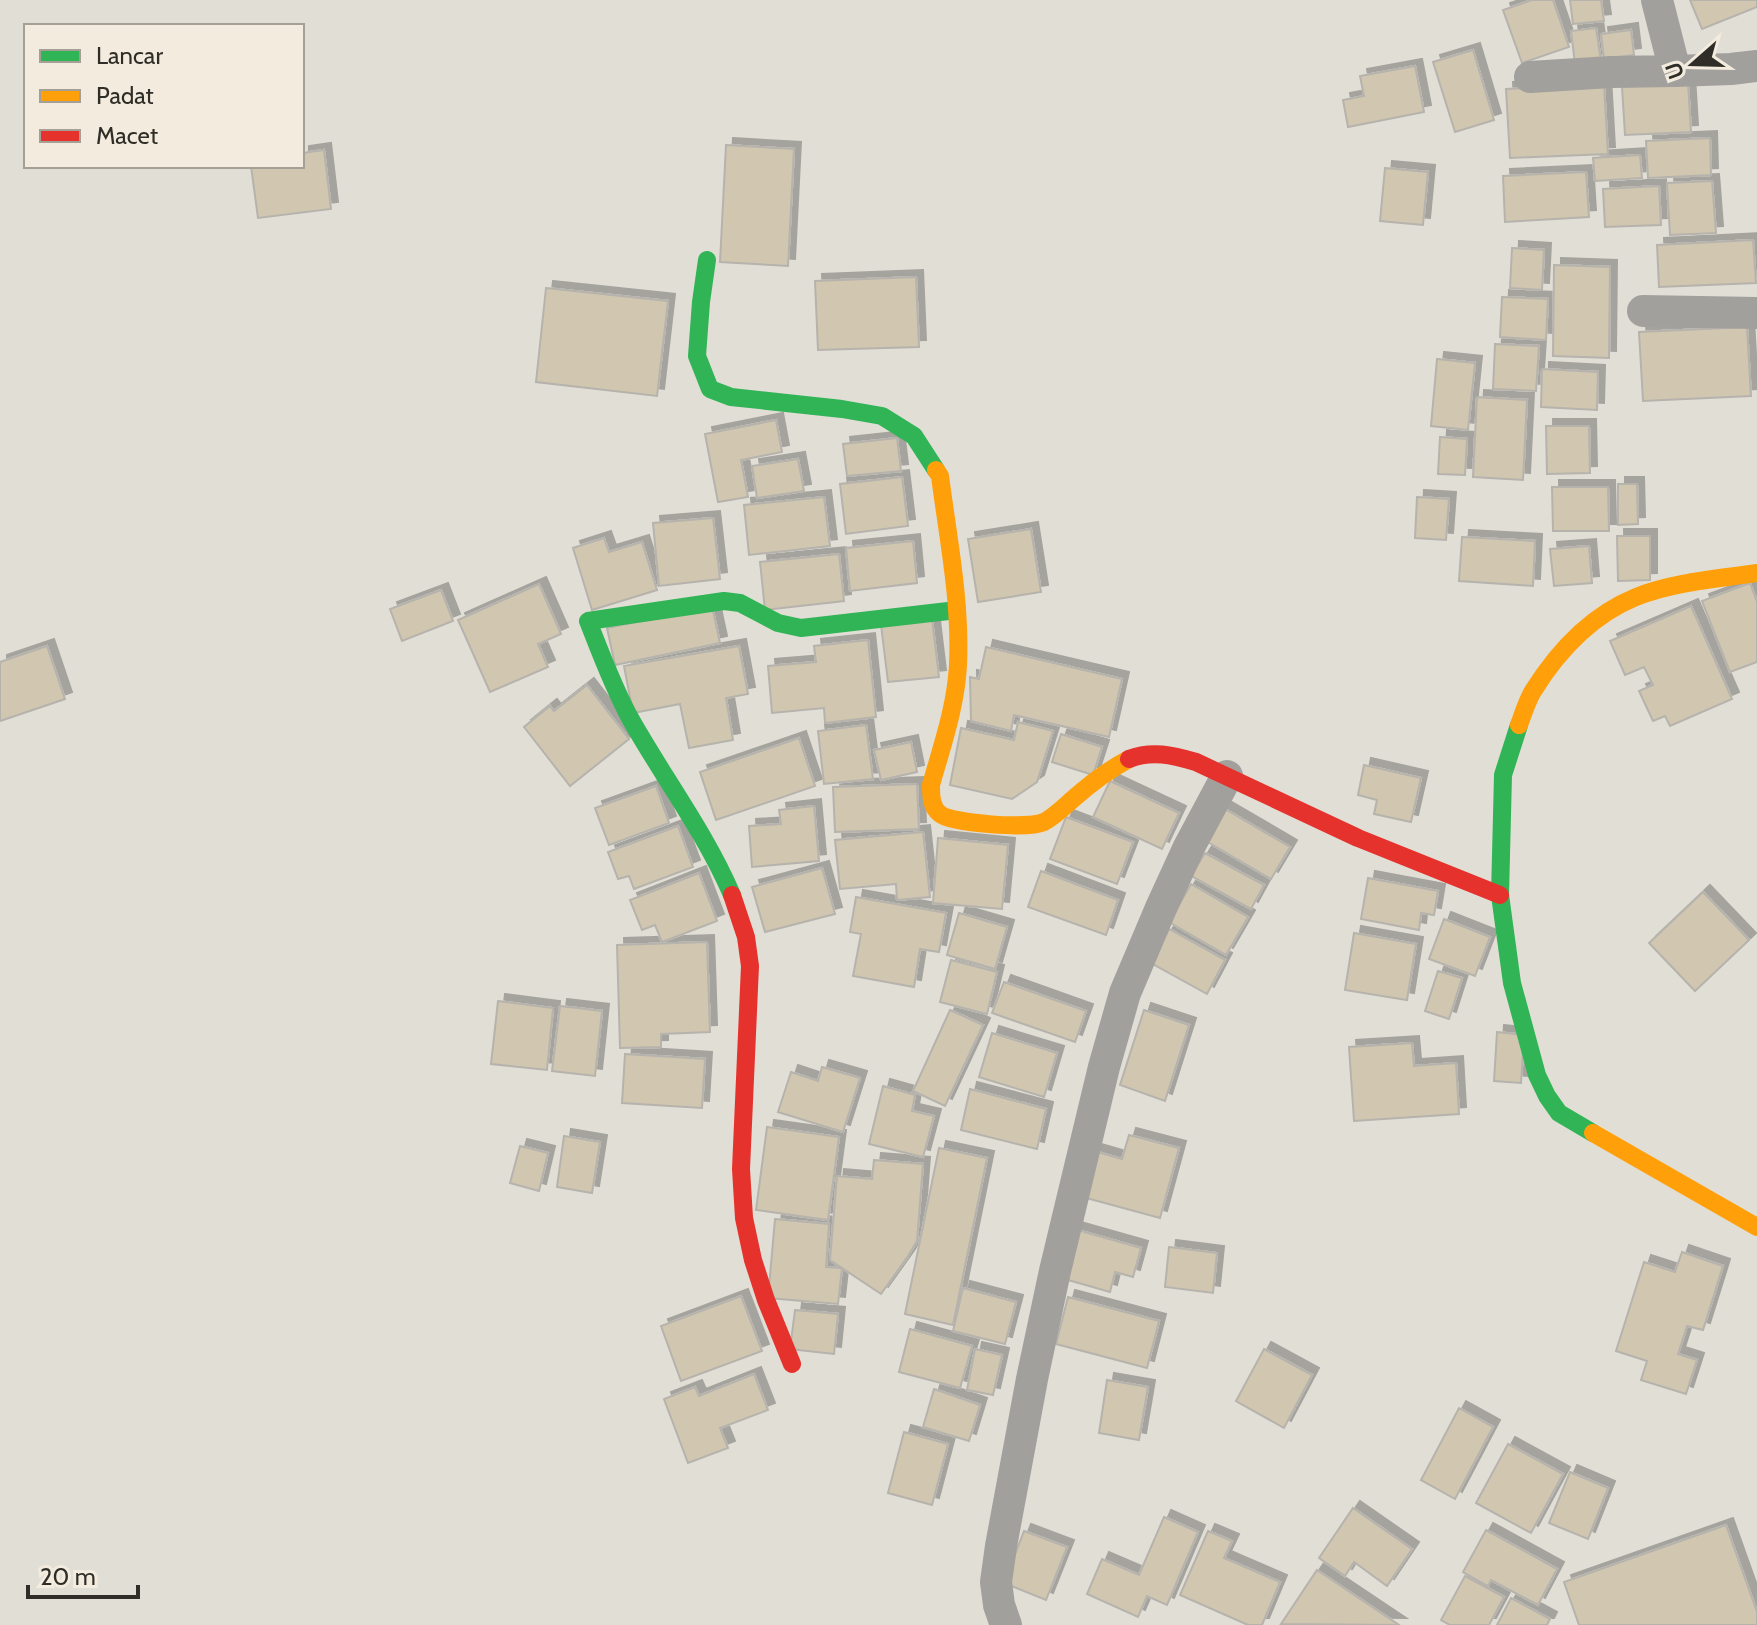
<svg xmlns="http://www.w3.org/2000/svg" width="1757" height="1625" viewBox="0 0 1757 1625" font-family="Cabin,sans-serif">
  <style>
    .building { fill: #d1c6b0; stroke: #b6b3ad; stroke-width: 2; filter: url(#shadow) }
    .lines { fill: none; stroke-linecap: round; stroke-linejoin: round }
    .street { stroke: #a2a09d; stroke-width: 32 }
    .fast { stroke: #30b455; stroke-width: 18 }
    .slow { stroke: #ff9f0a; stroke-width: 18 }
    .jam { stroke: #e5322d; stroke-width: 18 }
  </style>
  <defs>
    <filter id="shadow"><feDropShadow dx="7" dy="-7" stdDeviation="0" flood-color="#0004"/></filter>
  </defs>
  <rect width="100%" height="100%" fill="#e1ded6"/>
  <path class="building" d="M1532 0H1553L1569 47 1522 63 1503 10Z
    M1570 0H1601L1604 21 1573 24Z
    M1690 0H1757V7L1702 29Z
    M1596 28 1601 61 1575 64 1571 31Z
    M1631 30 1634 55 1604 59 1601 34Z
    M1473 50 1494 120 1455 132 1433 62Z
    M1415 66 1424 112 1348 127 1343 100 1364 96 1360 76Z
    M1688 83 1691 132 1625 135 1622 87Z
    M1604 84 1608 154 1510 158 1506 89Z
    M1710 138 1711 175 1648 178 1646 141Z
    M726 145 794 149 788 266 720 262Z
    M324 150 331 209 258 218 251 166H302V153Z
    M1640 155 1642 178 1595 181 1593 158Z
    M1385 168 1428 172 1423 225 1380 221Z
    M1586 172 1589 217 1505 222 1503 176Z
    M1712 181 1716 233 1670 235 1667 183Z
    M1659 186 1661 225 1605 227 1603 189Z
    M1753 240 1756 283 1659 287 1657 245Z
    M1512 248 1544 250 1542 290 1510 288Z
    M1554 265 1610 267 1609 358 1553 356Z
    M916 277 919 347 818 350 815 281Z
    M546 288 668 301 657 396 536 382Z
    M1502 297 1548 299 1546 340 1500 337Z
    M1747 327 1751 396 1643 401 1639 332Z
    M1495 344 1539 346 1536 391 1493 389Z
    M1437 359 1475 363 1468 430 1431 426Z
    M1542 369 1598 372 1597 410 1541 407Z
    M1477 397 1527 400 1523 480 1473 477Z
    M776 420 782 452 741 460 748 497 718 502 705 434Z
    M1546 426H1589L1590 473 1547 474Z
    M1440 437 1467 439 1465 475 1438 474Z
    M897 438 901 471 847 476 843 444Z
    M798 459 804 491 757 498 752 466Z
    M902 477 908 526 846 534 840 484Z
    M1618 484H1637L1638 524 1618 525Z
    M1552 487H1608L1609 531H1553Z
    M824 497 830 546 749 555 744 505Z
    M1417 497 1449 499 1446 540 1415 538Z
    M713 518 720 579 659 586 653 523Z
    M1031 529 1041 592 978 602 968 539Z
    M1617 536H1650V580L1618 581Z
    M1462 537 1535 541 1533 586 1459 581Z
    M604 538 609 552 642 542 657 590 592 610 573 548Z
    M913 541 917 583 850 591 846 548Z
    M1589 546 1592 583 1554 586 1550 549Z
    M839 554 844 601 765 610 760 562Z
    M1750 583 1757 602V662L1730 672 1702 601Z
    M539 584 561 634 538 644 548 667 490 692 458 620Z
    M441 590 453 621 402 641 390 609Z
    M712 606 720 643 615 665 607 628Z
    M1691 606 1732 699 1670 726 1665 716 1653 721 1639 691 1653 685 1644 667 1625 675 1610 641Z
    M932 619 939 677 888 682 881 625Z
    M868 640 876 717 825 723 824 708 772 713 768 666 816 662 814 646Z
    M47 646 65 699 0 721V662Z
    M739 646 748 694 726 698 733 740 689 748 680 704 633 713 624 666Z
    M986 647 1122 679 1109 737 1014 715 1011 731 971 721 970 677 979 679Z
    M587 685 629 739 570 786 524 727 550 706 554 711Z
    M1018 722 1053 731 1037 782 1012 799 950 785 961 728 1014 740Z
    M866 725 873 779 824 784 818 731Z
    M1061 734 1102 747 1093 775 1052 762Z
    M799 738 815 786 716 820 700 772Z
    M911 742 917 772 881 780 874 750Z
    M1364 765 1421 778 1411 822 1374 814 1377 800 1358 795Z
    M1110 781 1179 813 1162 849 1093 817Z
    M917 784 919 829 835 832 833 787Z
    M656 786 669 823 609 845 595 808Z
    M814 806 819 861 752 867 749 826 781 824 779 810Z
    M1225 809 1290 847 1271 879 1206 841Z
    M1066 817 1133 842 1117 884 1050 859Z
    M678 826 693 867 634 889 629 876 618 879 608 852Z
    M923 832 930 897 897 900 896 884 840 889 835 840Z
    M938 838 1008 845 1002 909 933 903Z
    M1205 853 1264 885 1251 909 1191 876Z
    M822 868 835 914 765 932 752 887Z
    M1041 871 1118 900 1106 935 1028 907Z
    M699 873 717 921 662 942 655 925 642 930 630 900Z
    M1368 878 1438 891 1434 915 1421 913 1419 930 1361 919Z
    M1191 884 1248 917 1226 955 1169 922Z
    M1703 892 1749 940 1695 991 1649 943Z
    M856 897 946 913 939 952 920 949 914 987 853 976 861 934 850 932Z
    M959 913 1007 927 995 969 947 955Z
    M1444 919 1490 937 1475 976 1429 959Z
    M1169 929 1225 960 1207 994 1151 963Z
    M1354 933 1416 944 1407 1000 1345 990Z
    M707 942 710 1032 661 1034V1047L620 1048 617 945Z
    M951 960 997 972 987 1014 940 1002Z
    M1438 971 1462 978 1449 1019 1425 1011Z
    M1004 982 1086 1011 1075 1042 992 1013Z
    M498 1001 553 1008 547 1070 491 1064Z
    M560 1006 602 1011 595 1076 552 1071Z
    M950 1010 983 1025 945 1106 913 1091Z
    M1144 1010 1189 1025 1165 1101 1120 1085Z
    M1497 1032 1524 1035 1521 1083 1494 1081Z
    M992 1033 1057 1053 1044 1097 979 1077Z
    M1412 1043 1414 1066 1456 1063 1459 1114 1354 1121 1349 1047Z
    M625 1054 705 1059 702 1108 622 1103Z
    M822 1067 860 1078 843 1132 778 1112 791 1072 818 1081Z
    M883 1086 915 1095 912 1111 934 1116 923 1157 869 1144Z
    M970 1089 1046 1109 1037 1149 961 1130Z
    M767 1127 839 1137 828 1220 756 1210Z
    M1129 1135 1179 1148 1160 1218 1079 1196 1091 1150 1122 1159Z
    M564 1136 600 1142 592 1193 557 1187Z
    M520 1146 548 1153 539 1191 510 1183Z
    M939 1148 987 1158 953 1325 905 1314Z
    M874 1160 923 1164 917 1241 908 1256 881 1294 830 1260 837 1176 872 1179Z
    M775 1219 829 1224 826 1267 842 1268 838 1304 768 1298Z
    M1074 1229 1141 1248 1133 1277 1115 1272 1110 1292 1061 1278Z
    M1169 1247 1217 1253 1213 1293 1165 1287Z
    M1682 1252 1723 1266 1703 1330 1687 1326 1678 1354 1697 1360 1686 1394 1641 1380 1647 1361 1616 1351 1644 1262 1675 1272Z
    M963 1288 1016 1302 1005 1344 953 1331Z
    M741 1296 762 1351 681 1381 661 1326Z
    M1068 1297 1159 1321 1147 1368 1056 1344Z
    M795 1310 838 1314 834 1354 790 1349Z
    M910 1329 972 1346 960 1388 899 1372Z
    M975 1349 1002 1355 993 1395 967 1390Z
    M1264 1349 1312 1375 1284 1428 1236 1401Z
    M754 1374 768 1410 720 1428 728 1448 688 1463 664 1399 695 1387 699 1396Z
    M1107 1380 1148 1387 1139 1440 1099 1433Z
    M934 1389 980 1405 969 1441 923 1427Z
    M1459 1408 1493 1427 1455 1499 1421 1480Z
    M904 1432 948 1444 932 1505 888 1493Z
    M1508 1444 1563 1474 1531 1533 1476 1503Z
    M1570 1472 1608 1488 1588 1539 1549 1523Z
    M1353 1508 1412 1549 1387 1586 1354 1562 1345 1576 1319 1558Z
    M1164 1517 1198 1532 1167 1605 1147 1596 1138 1617 1087 1594 1102 1559 1139 1575Z
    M1726 1525 1757 1612V1625H1579L1564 1582Z
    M1486 1530 1557 1569 1538 1605 1491 1580 1488 1586 1463 1572Z
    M1024 1531 1067 1547 1046 1600 1004 1583Z
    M1208 1531 1232 1541 1224 1558 1280 1582 1262 1625H1248L1180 1595Z
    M1317 1570 1399 1625 1281 1624Z
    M1465 1576 1504 1597 1489 1625H1450L1441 1620Z
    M1511 1598 1550 1619 1547 1625H1497Z"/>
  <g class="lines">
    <path class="street" d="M1657 0 1675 71 1731 69 1757 66
      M1530 77 1611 72 1675 71
      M1643 311 1757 313
      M1006 1625 999 1605 996 1582 1001 1546 1032 1379 1055 1271 1104 1067 1125 993 1161 908 1189 847 1227 776"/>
    <path class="fast" d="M707 260 701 302 697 356 710 389 731 397 842 409 882 416 914 436 936 470
      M1519 725 1503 775 1500 895 1512 983 1537 1075 1547 1096 1559 1113 1593 1133
      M732 895C705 832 663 777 630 718 613 687 601 654 588 621L724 601 740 603 778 623 801 628 957 610"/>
    <path class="slow" d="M936 470 940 476C948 538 961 602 958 665 956 706 942 746 931 785 931 795 931 807 940 814 953 824 1029 829 1044 822 1054 817 1064 807 1073 799 1090 784 1108 770 1129 759
      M1519 725C1523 714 1527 701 1533 691 1558 651 1592 615 1636 597 1674 582 1717 579 1757 573
      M1593 1133 1757 1227"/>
    <path class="jam" d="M1129 759C1152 750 1172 755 1196 762L1358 838 1500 895
      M732 895 746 937 750 966 741 1169 744 1218 753 1260 766 1300 792 1364"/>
  </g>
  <rect x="24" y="24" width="280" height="144" fill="#f3ecde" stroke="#a5a095" stroke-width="2"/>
  <rect x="40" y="50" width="40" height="12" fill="#30b455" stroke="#a5a095" stroke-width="2"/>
  <text x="96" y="64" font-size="24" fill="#2f2d28">Lancar</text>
  <rect x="40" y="90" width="40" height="12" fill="#ff9f0a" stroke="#a5a095" stroke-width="2"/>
  <text x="96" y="104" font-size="24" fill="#2f2d28">Padat</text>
  <rect x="40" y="130" width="40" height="12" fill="#e5322d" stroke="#a5a095" stroke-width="2"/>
  <text x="96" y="144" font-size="24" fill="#2f2d28">Macet</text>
  <g transform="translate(1693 64) rotate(250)" stroke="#f3ecde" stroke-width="6" paint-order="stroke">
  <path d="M0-6L14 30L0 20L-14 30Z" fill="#2f2d28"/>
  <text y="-12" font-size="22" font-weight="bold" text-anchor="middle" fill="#2f2d28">U</text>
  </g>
  <path d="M28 1585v12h110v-12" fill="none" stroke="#2f2d28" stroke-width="4"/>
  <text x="40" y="1585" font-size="24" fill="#2f2d28" stroke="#f3ecde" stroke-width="6" paint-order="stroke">20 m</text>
</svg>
